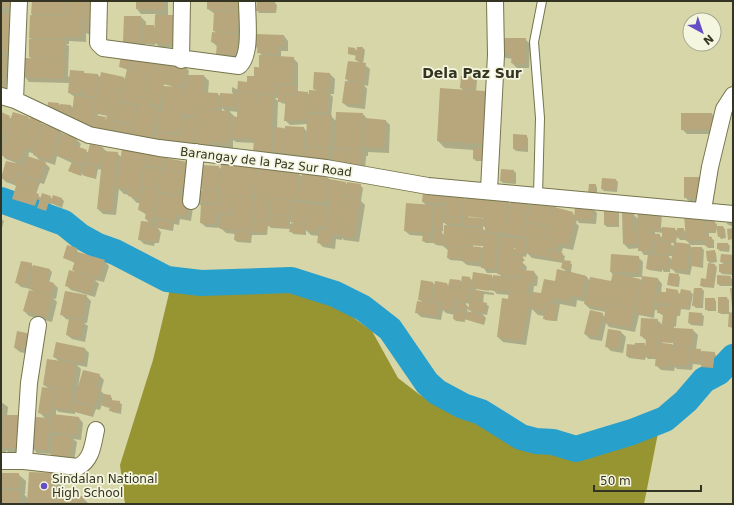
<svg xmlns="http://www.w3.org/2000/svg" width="734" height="505" viewBox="0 0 734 505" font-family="'DejaVu Sans',sans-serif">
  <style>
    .forest { fill: #979432 }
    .shadow { fill: #0003; fill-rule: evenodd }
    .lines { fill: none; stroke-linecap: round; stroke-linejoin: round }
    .river { stroke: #27a0cb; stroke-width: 26 }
    .building { fill: #b8a67d }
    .service-casing { stroke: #76754c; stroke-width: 10 }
    .minor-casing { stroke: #76754c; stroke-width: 18 }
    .service { stroke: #fff; stroke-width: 8 }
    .minor { stroke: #fff; stroke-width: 16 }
    .poi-dot { fill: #654dc6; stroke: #f5f6df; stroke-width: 1.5 }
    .labels { text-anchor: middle; stroke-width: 3.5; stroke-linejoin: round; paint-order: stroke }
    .street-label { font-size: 12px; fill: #343422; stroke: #f5f6df }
    .poi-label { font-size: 12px; fill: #343422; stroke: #f5f6df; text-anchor: start }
    .quarter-label { font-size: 14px; font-weight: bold; fill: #343422; stroke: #f5f6df }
  </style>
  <rect width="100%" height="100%" fill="#d6d6a9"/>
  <path class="forest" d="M171 285 293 289 340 308 372 331 398 378 420 395 499 434 560 456 610 446 659 428 644 504H125L120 465 153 360Z"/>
  <path class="shadow" d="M1 1H20L15 20 9 80H7L6 89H1Z
    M33 1H95L92 36 86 33V42L69 41V44H66L69 46 68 77 83 72 86 74 98 75 101 78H124L126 80 128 70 120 67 122 56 140 57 187 69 189 71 188 76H204L209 81 208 93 218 94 221 97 234 95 232 92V87L238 90 255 77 260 69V56H262L255 45 284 36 288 41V51H281V57L293 58 298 63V92L307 93 310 95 317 91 314 89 330 74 335 79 334 94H330L333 97 331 116 336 121 363 114 368 120H385L390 125 389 153 368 152V156H366L365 171 279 156 275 153V158L255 143 236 142 233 140V148L215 147V150L105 133 50 116 58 104 61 106H71L74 108 75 97 69 93V83L29 82 25 77 32 59 30 57V40H33L30 38ZM265 66 277 67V70L265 67ZM162 84 172 86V88L165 87ZM275 98H279L281 103 286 104 285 120 290 125 308 124 307 132 304 128 277 129 278 101ZM222 108 226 112H222ZM229 111 238 112V118L235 117ZM98 114 108 116 107 120 97 116Z
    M137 1H168V16L180 48 160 47 155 43V45L145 44V47H129L124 42 125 17H141L146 22V26H153L155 28 156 14H141L137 9Z
    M208 1H240L241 13 238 12 243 18 242 37H239L242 40 241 59 222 58 217 53 218 47 212 42 217 33 214 31 215 14 208 9Z
    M275 3 277 5 276 13H259L257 10Z
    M525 39 530 44 529 68H517L512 63 513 59 506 58 501 54Z
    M363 48 365 50 363 64 370 69 368 86 364 85 367 89 365 109 348 107 343 103 350 83 346 79 360 63 356 60 357 56 349 54 355 49 357 51Z
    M475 78 477 80 476 92H484L486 94 490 150H482L483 152V161H476L474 159V150L445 148 438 141 463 90 461 88Z
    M1 111 2 114 12 119 28 118 30 120 31 119 60 131 63 134 76 139 81 144 79 148 89 153 103 148 107 152 117 153 122 158 145 153 147 156H165L169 160 186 163 188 165 187 174 184 173 190 179 194 201 191 221 180 219 179 225 174 224 173 231 157 228 161 232 159 243H155L154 246 144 244 139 239 150 223 146 219 147 215 139 210 140 203H137L129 195 124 194 119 189 116 215 103 214 98 209 102 170 98 169 96 179 85 176 82 173 81 176 69 171 72 163 57 156 55 165 43 161 50 168 44 184 40 183 36 194 41 198 50 197 52 199H62L64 201 62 208 51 203 48 212 18 203 13 199 17 186 6 182 1 177 16 163 6 159 2 155 1 157ZM29 152 34 154 41 162 28 158Z
    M712 114 716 118V134H687L682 129Z
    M526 136 528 138V152L516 151 514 149Z
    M219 167 222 170 255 167 258 170 270 167 274 171 298 173 302 177H327L331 181 345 183 348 185H360L363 188 361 201 365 205 359 242 344 240 342 238V240L336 239 335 249 323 247 319 243 320 236 311 235 306 230V235L293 234 291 229 271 228 268 225 267 235H252L251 243 237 242 235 240V234L226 233 221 228 206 227 201 223 202 206 195 201 204 191 200 188ZM290 220 295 225 290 224Z
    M514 171 516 173V184L503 183 501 181Z
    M616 180 618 182 617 192 604 191 602 189Z
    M705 182 706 202H690L685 197Z
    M595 185 597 187V195L589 193Z
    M424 191 463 197 465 200H507L511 205 528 203 531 206 553 204 557 209 575 215 592 208 597 213 596 224 579 223 577 220 576 223 579 226 573 250 563 248 561 254 565 256 564 261 572 264 571 272 586 276 590 281 612 283 613 275 611 272 638 257 643 262 642 277 658 279 662 284 661 293 677 291 681 295 690 292 693 294 690 310 681 309 680 316H677L676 327 673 326 675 329 693 330 698 335 696 349 703 352 714 353 716 355 715 370 704 369 702 365 693 364 692 370 677 369 675 367 674 371 661 370 656 365 657 359H648L646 356 645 360 629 358 627 356 628 345 644 344 646 346 647 341 641 336 657 320 663 325V315L660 314 658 310H655L654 318 639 315 635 332 609 327 606 323 602 341 590 339 585 334 602 314 605 317 606 312 590 309 585 304 586 302 577 300 576 307 560 304 557 321 545 320V316L538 315 532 309 526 345 503 342 498 337 511 300 510 295 497 294 494 291V295L484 294 483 303 489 306 487 315 482 314 486 318 484 325 465 319V322L456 321 454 319 455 315 446 313 443 310 441 320 421 317 416 312 423 303 419 299 433 283 435 285 447 284 449 286 451 280 462 281V277L470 278 473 281 491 275 493 278 502 277 498 273H487L483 267 467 265 462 261 450 260 448 258 449 251 443 246 436 245 432 241V243H426L423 241 424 236 410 235 405 231 426 205 423 202ZM468 216 488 217V219L468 218ZM443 222 448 226 444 235 440 231H443ZM483 226 486 228V231L483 229ZM473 245 487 246V248L473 247ZM506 248H516V251ZM527 253 532 258 563 263 562 268 566 271 542 294 533 293 534 286H537L538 277 534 272 526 271 527 267 521 261H525L522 256 526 257ZM630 277H642V280ZM476 288 494 291V293L476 290ZM465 303 470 304 469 308ZM468 308 473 314 467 312ZM662 341 675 343V345L662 343Z
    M605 209 619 211V227H607L605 225Z
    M639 209 662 212 661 228 675 229 678 232 683 229 686 232 685 215 708 219V222H714L717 224 716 233H709V237L714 240V248H708L706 245H691L686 240H680L677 236 676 243 690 245 692 248H702L704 250 703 268 692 266 690 275 676 273 680 277 679 287 671 286 669 284 678 275 670 267V272H664L662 269V272L649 270 647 268 649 255H644L639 248 629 249 624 244 633 214 639 220ZM655 232 663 233V238L659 235H655ZM670 243H675V247L672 245ZM668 256H673V261Z
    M728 215 733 216V227L727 224Z
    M1 219 4 221 1 231Z
    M723 227 725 229 726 238 721 239 719 236Z
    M728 244 730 246 729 252 720 251 718 249Z
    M68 246 77 249 78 253 104 261 109 266 104 282 95 280 99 284 95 297 71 290 66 285 77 274 73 270 75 263 64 258Z
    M714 251 716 253 717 262 710 263 708 261Z
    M733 256V265L730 264 733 267V275L722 274 720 272 725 265 721 262Z
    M31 264 33 267 50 270 52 272 49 283 54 284 58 288 56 299 53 298 57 302 52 322 29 316 24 311 34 292 31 289 21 287 16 282Z
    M715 265 717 267 714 288 703 287 701 285 707 280Z
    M730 277 732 279V286H720L718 284Z
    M702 289 704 291 703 308H696L694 306Z
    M86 296 91 301 87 323H84L88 326 85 342 72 339 67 335 70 320 66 319 61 314Z
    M727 298 729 300V313L733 314V329L729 326 730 314H721L719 312Z
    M714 299 716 301V311H708L706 309Z
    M701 314 704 316 703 326 691 325 689 323Z
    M609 330 621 332 626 337 623 353 611 351 606 346Z
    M18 332 32 355 20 352 15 348Z
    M85 349 89 353 87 367 77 365 81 369 78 387 99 375 104 380 101 391 104 394 110 396 112 398V401L122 404 121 414 112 412 111 408 105 407 102 404 100 410 96 409 93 417 75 412V414L59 412 56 410V415L79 418 83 423 81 440 73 439 77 442 74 462 56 460 52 454 37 453 33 448 46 419 39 412 48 388 44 385 59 361 54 357Z
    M1 402 8 407 7 416 22 452H8L6 450V452H1Z
    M1 474H18L26 481 25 494H24L29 500 55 474 62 481V496L82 497 89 504H1Z"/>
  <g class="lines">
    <path class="river" d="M1 200 64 223 80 236 98 246 115 252 167 279 201 283 291 280 335 294 363 308 390 329 427 383 437 392 463 406 481 412 521 437 536 441 553 442 576 449 632 432 665 419 686 401 704 380 719 372 733 357"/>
  </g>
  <path class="building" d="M1 1H13L12 8 1 7Z
    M32 1H66L65 15 31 14Z
    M67 1H83L81 37H65Z
    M84 1H92V19H88V31H83Z
    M136 1H164V10L136 9Z
    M207 1H227L226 11 207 9Z
    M228 1H240L239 11 227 10Z
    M257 1 275 2V11H256Z
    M214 11 239 12 237 32 213 31Z
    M1 13 11 14 9 35H1Z
    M30 15 66 16 65 39 29 38Z
    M155 15H177L176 44 154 43Z
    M124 16H141L140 43 123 42Z
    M143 25H154L153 43H142Z
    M212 32 238 34 236 55 216 54 217 43 211 42Z
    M255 34 284 35V47L277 46V54L257 53 258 45H254Z
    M1 35 9 36 8 52H1Z
    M501 38H526L525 64 511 63 512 55 500 54Z
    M29 39 65 40 64 59 29 57Z
    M348 47 355 48 354 55 348 54Z
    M357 47H363L361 61 355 60Z
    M1 54 6 55 5 75H1Z
    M121 55 130 56 128 68 119 67Z
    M132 55 138 56 135 70 129 69Z
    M259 55 294 57 292 84H275V94L237 92 238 81 247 82V76H254V67L276 68 259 67Z
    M139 56 160 60 157 76 161 61 170 63 166 84 156 81 164 84 159 106 151 104 152 99 143 98 148 73 136 71Z
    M24 58 65 59 64 79 24 77Z
    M348 61 366 63 364 82 345 79Z
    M171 64 181 66 176 86 166 84Z
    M181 67 187 68 183 86 177 85Z
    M127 69 147 74 142 98 150 100 149 106 158 108 151 140 132 136 138 106 140 105 120 101Z
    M70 70 84 71 82 94 68 93Z
    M101 72 124 77 121 91 112 89 106 115 94 112Z
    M314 72 330 73 329 90 313 89Z
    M84 73 98 74 96 96H83Z
    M187 75H204L203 91 197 92 218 93 217 109 196 110 230 111 228 143 211 142 210 146 195 145 196 116 181 115 183 88H186Z
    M1 76H5L4 88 1 87Z
    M461 76 475 77 474 89 460 88Z
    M345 81 363 83 361 105 342 103Z
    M278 85 296 86V95H285L284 102H278Z
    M163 86 182 87 181 113 162 112Z
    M440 88 468 90V99L485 100 483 144 437 141Z
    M112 90 121 92 111 132 104 130Z
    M309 90 328 91 327 113 308 112Z
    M470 90 485 91 484 99H469Z
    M297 91 308 92 306 120 284 121 286 96H296Z
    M220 93 237 94 236 107H219Z
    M238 93 256 94 255 116 257 94 273 95 271 154 253 153 254 139 230 138 232 116 237 117Z
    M74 96 95 98 92 125 71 123Z
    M48 102 59 103 58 115 47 114Z
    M119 102 137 106 133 124 115 120Z
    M60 104 71 105 70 118 59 117Z
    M1 112 10 116 1 141Z
    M13 112 29 117 22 139 5 134Z
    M158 112 179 113V116H182L181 130H178V133L157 132Z
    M336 112 363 113 361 149 334 147Z
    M681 113H712V129L681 130Z
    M307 114 332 115 330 148 306 146Z
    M95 115 106 117 103 131 92 129Z
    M30 117 42 121 33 150 25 148 20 162 1 155 7 135 23 140Z
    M183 118H195L194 145 178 144 179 131H182Z
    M365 118 386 120 384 148 363 147Z
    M115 121 122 123 120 133 113 132Z
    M124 123 133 125 131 135 121 133Z
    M43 124 60 130 50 161 33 155Z
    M285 126 304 127 303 155 283 154Z
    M274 127 284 128 282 153 273 152Z
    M62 133 76 138 74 145 87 150 82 164 54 154Z
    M155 133H165V143H155Z
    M166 134 178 135 177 145 166 144Z
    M513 134 527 135 526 150 513 149Z
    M90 144 103 147 99 166 85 163Z
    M305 147 329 149 328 159 304 158Z
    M473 148H482L481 159H473Z
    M122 149 145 153 139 198 128 196 129 190 116 187Z
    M333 149H346L345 166 332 165Z
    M347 149 361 150 360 167 346 166Z
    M103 151 118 152 112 211 97 209Z
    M146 152 165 155 163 168 144 165Z
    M27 156 46 162 40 180 21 174Z
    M166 158 187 162 185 172 165 169Z
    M6 161 23 165 20 174 16 173 13 182 1 178Z
    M72 162 82 166 79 175 68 171Z
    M84 164 96 167 94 178 82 175Z
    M221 164 256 166 254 197 219 196Z
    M201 165 219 166 218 190 199 189Z
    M257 165 271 166V170L299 172 296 200 255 198Z
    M145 167 161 169 157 189 142 187Z
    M162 169 185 173 182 191 178 190 177 195 158 191Z
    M501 169 514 170V182L500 181Z
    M302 173 328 176 324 203 297 199Z
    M18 174 27 177 24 188 14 185Z
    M684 177H701V197L684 198Z
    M28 178 38 181 35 192 25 189Z
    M602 178 616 179 615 190 601 189Z
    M329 179 346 182 338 235H331L330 245 317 243 319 230H325L330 201 326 200Z
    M347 182 361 184 359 198 345 196Z
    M589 184H596L595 194 588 193Z
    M16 186 39 194 35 206 12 199Z
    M142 188 157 190 152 221 145 219 146 212 138 210Z
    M195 190 218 191 217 203 194 201Z
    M423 190 445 191 444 204 422 202Z
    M42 193 51 196 46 211 37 208Z
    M158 193 178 196V193L190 195 186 216 176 215 175 221 154 217Z
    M53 195 62 198 60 206 50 203Z
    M446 195 463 196 462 217 444 215Z
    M465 195 508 199 505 233 485 232V226H483V218L463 216Z
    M219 196 231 197 230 213H218Z
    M232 197 253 198 251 230 220 229 221 214 231 215Z
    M344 197 360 199 354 238 339 236 341 221 351 223 341 221Z
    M255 198 268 199 266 221 253 220Z
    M270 199 291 201 289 216 269 214Z
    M511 199 528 202 523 237 505 234Z
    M531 200 553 203 550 225 527 222Z
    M293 201 308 203 305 224 290 222Z
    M406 203 433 205 431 233 404 231Z
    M201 204H217L216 224 200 223Z
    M309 204 327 206 324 228 317 227 316 232 305 230Z
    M435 206H443L441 230 433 229Z
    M575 206 593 207 592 220 574 219Z
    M554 207 573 212 572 219 575 220 568 246 558 243 556 250 549 248 551 239 547 238Z
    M617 208V225H604V209Z
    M638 208 651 209 650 233H635H637L638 244H623L622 213H634V231H637Z
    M652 209H660L659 231H651Z
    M704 213 705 236 712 237V247L705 246V240L686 241 684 214Z
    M269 215 288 217 287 228 268 226Z
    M444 216 462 218V224L443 223Z
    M463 217 482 218V226L463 225Z
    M157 219 172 222 171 229 156 227Z
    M141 221 153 222 152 227 159 229 157 242 138 240Z
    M253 221 267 222 266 233 252 232Z
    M705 221H715L714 232 705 231Z
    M291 223 305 225 304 234 289 232Z
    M526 223 548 226 546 239H550L547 257 526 253 529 238 524 237Z
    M444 225 468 227 467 245H461V247L443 246Z
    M716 226H723L724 236 718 237Z
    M469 227 483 228 482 246 468 245Z
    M662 227 675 228V241H662Z
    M677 228H684V238H677Z
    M733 228V239L728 240 727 229Z
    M235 231H250L249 241 234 240Z
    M434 231H442L441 244 432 243Z
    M423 233 430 234V242L422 241Z
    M484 233 498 234 497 246H496L497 247 495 269 481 268Z
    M639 233 660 234 659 242H671L670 255 654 254 655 241H652L651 251H638Z
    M501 235 505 237 516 238 514 249 499 246Z
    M517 238 527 239 524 255 514 253V255L523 256V260L505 258 523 261 520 277 497 274 498 268H504L497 267 500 247 515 249Z
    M674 242 690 244 686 271 670 269Z
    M717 243H728V250L717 249Z
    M67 245 77 248 73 261 63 258Z
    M462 246 481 247 479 262 461 261Z
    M448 247 461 248 460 259 447 258Z
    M692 247H702L701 266H690Z
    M550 250 563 253 561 261 548 258Z
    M715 250V260L707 261 706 251Z
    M78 252 105 260 99 278 72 270Z
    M611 254 639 256 638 273 610 272Z
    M648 254 661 256 660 270 646 269Z
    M721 254 733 255V263L720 262Z
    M662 256H669L668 270H661Z
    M563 260 571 261 569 270 561 268Z
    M21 261 32 263 26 285 15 283Z
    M708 263 715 264 713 287 700 286 701 278 706 279Z
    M719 264H732L731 273 719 272Z
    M33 265 50 269 47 281 54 283 51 295 29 289Z
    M557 269 586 276 582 298 570 295 569 301 553 298 552 304 545 302 543 311 529 308 533 292 541 293 544 279 555 281Z
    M69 270 95 278 90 293 65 286Z
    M522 270 534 271 533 282H529L528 293 507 290 509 277 521 279Z
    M473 272 492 275 489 291 471 288Z
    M613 273 640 279 634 308 606 302 605 309 584 304 590 277 611 281Z
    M669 273 679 274 677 286 667 285Z
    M493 275 508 277 506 292 491 289Z
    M717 275 731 276 730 285 717 284Z
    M462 276 470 277 469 289 460 288Z
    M642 276 658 278 652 316 635 313Z
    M450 279 460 280 459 288 448 286Z
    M421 280 433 282 430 302 418 300Z
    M435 281 447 283V287L456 288 452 311 440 309 441 303 432 302Z
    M457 288 470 290 467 298 468 302 455 300Z
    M666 288 678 290 676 298H679L681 289 691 291 688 309 680 307 679 315 675 314 674 325 662 324 663 313H657L658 305 669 306 670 298 668 304 656 303 657 292H666Z
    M694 288H702L701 306H692Z
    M730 288H733V307H732Z
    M29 290 52 296 47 317 23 311Z
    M472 290 482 291 481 300 470 298Z
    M65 291 87 295 82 319 60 315Z
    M509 291 531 294 522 341 497 337 502 298 508 299Z
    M718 297H727V313H718Z
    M705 298H715L714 310H705Z
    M470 299 487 303 485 313 468 310Z
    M417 301 438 304 437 316 415 313Z
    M456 302 466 303 465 311 456 309Z
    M546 303 558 305 555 321 543 319Z
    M607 303 634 309 630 328 603 322Z
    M454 310 464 312 463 321 453 319Z
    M590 310 603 313 597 337 584 334Z
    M466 311 484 315 482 324 464 319Z
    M689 312 702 313 701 324 688 323Z
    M729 312 733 313V327H728Z
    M69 318 84 321 80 338 66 335Z
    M641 318 658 319 655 358 645 357 646 337 640 336Z
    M659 324 674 326 672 343 657 342Z
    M674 328 693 329 692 347 673 345Z
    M608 329 621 331 618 349 605 347Z
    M17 331 31 334 28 350 14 348Z
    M56 342 85 348 82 363 53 357Z
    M635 343H645L643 359 634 358Z
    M657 343 672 344 670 367 655 366Z
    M627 344 634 345 633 357 626 356Z
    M673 346 689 347 688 366 671 365Z
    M691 348 701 349 699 363 690 362Z
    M702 351 715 352 713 368 701 367Z
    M47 359 76 363 72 390 43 385Z
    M83 370 100 374 96 387 100 389 95 406 74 400Z
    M42 387 55 389 50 415 38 413Z
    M56 388 73 391 70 410 53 408Z
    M104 394 111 395 109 406H102Z
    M111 400 120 401 119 412 109 411Z
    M73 402 94 407 91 416 71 410Z
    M52 414 79 417 77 435 50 432Z
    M4 415H19L17 448H2Z
    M35 417 50 418 47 450 31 449Z
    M53 435 72 436 70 458 51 456Z
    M29 472 56 473 54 504H27Z
    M1 473H19V488H1Z
    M1 490H20V504H1Z
    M56 494 83 496 82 504H55Z"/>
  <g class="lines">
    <defs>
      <path id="service" d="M538 195 540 118 534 42 542 1"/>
      <path id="minor" d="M99 1 98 43 103 48 239 66C252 55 247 19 247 1
        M181 60 182 1
        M1 96 15 100 89 135 159 148 326 168 428 186 733 214
        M15 100 19 1
        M489 190 496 55 495 1
        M191 201 196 152
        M703 210 710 167 724 109 733 95
        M1 461H24L78 467C92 460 93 444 96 430
        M24 461 29 383 38 325"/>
    </defs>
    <use href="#service" class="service-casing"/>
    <use href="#minor" class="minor-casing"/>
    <use href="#service" class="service"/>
    <use href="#minor" class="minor"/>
  </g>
  <circle class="poi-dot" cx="44" cy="486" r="4"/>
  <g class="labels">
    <g class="street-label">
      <text transform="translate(266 162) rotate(7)" y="4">Barangay de la Paz Sur Road</text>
    </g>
    <g class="poi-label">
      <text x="52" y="483">Sindalan National<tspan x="52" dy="14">High School</tspan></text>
    </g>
    <g class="quarter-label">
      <text x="472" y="78">Dela Paz Sur</text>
    </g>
  </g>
  <rect width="734" height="505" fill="none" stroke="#343422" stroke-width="4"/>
  <g transform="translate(702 32) rotate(140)"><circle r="19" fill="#f5f6df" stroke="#a8a893"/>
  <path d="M0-3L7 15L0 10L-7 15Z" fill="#654dc6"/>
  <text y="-6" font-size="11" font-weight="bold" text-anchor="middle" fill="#343422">N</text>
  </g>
  <path d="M594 485v6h107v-6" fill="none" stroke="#343422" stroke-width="2"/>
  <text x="600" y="485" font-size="12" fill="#343422" stroke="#f5f6df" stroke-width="3" paint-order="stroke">50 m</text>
</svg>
